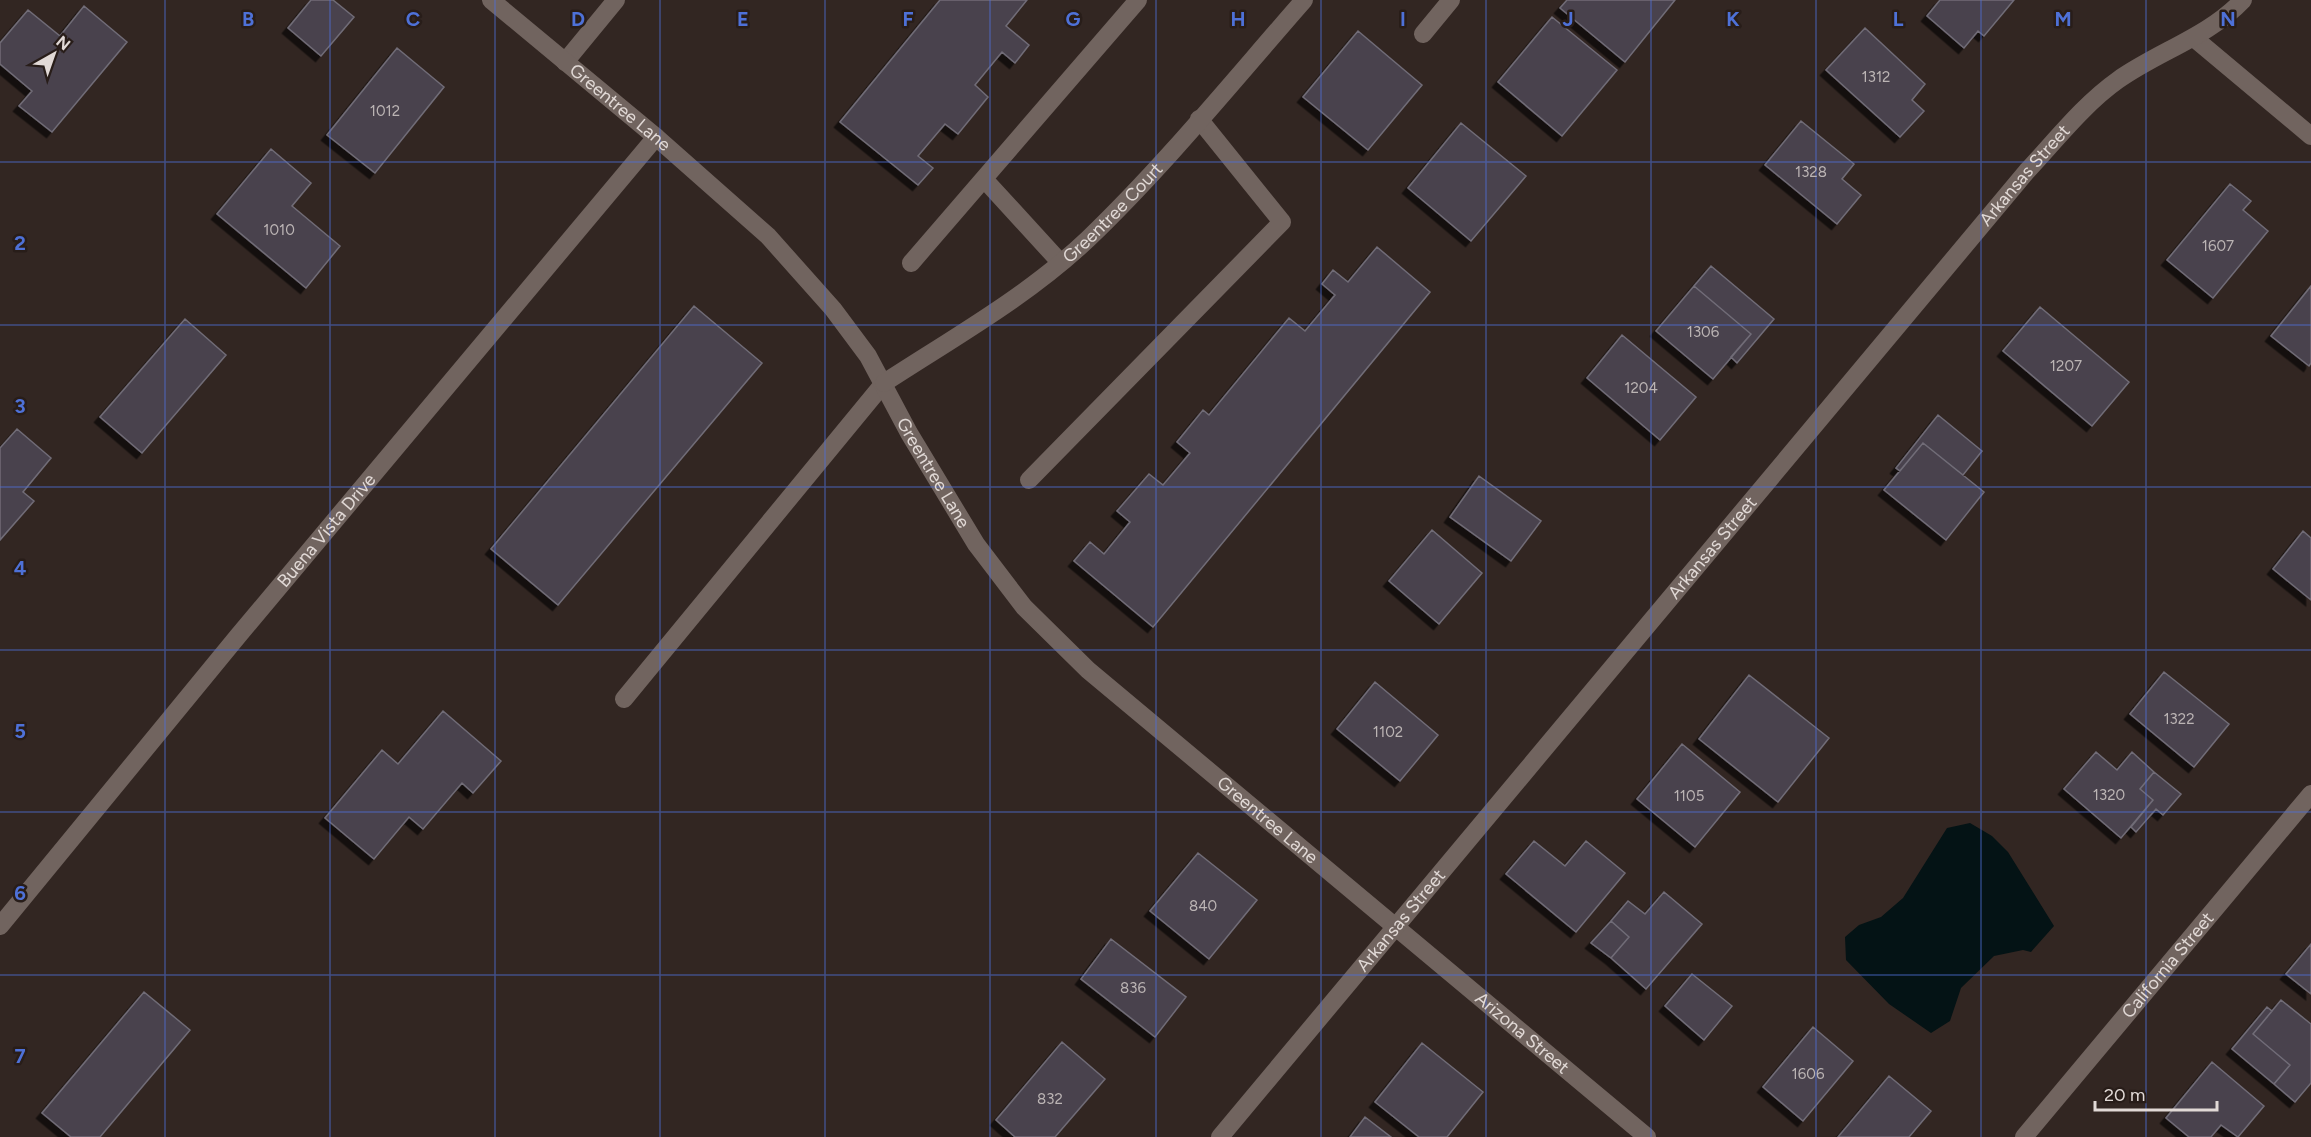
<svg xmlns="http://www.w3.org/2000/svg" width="2311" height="1137" viewBox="0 0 2311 1137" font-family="Figtree,sans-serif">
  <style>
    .water { fill: #041315 }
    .building { fill: #48434e; stroke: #716c77; stroke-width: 1.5; filter: url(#shadow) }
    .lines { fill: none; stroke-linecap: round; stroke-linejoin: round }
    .lane { stroke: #71645f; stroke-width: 18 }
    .street { stroke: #71645f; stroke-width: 18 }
    .secondary { stroke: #71645f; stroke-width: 18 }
    .grid { fill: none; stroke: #4e71d8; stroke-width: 1.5; stroke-opacity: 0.55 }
    .labels { text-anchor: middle; stroke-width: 5; stroke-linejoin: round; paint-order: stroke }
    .number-label { font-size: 15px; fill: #bbb4b4 }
    .street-label { font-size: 18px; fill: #e1d9d6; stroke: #281d19 }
    .grid-label { font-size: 20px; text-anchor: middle; font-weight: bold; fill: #4e71d8; stroke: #281d19; stroke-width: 5; stroke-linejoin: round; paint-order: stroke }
  </style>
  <defs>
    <filter id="shadow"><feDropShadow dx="-5.5" dy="5.5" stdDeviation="0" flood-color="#0009"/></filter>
  </defs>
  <rect width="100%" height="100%" fill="#322622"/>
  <path class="water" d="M1970 823 1992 836 2008 852 2054 926 2031 952 2023 950 1994 956 1961 988 1950 1021 1931 1033 1889 1004 1846 960 1845 937 1859 925 1881 917 1903 898 1947 828Z"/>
  <path class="building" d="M311 0H333L354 17 321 56 288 28Z
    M940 0H1027L1006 26 1029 45 1015 63 1002 52 975 85 988 97 958 134 945 124 918 156 933 168 918 185 840 122Z
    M1567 0H1675L1625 62 1560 8Z
    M1940 0H2014L1984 36 1978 31 1964 48 1927 16Z
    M84 6 127 42 52 132 19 106 32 91 0 64V43L28 10 60 36Z
    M1552 17 1617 70 1562 136 1498 82Z
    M1865 28 1925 84 1912 100 1924 111 1900 137 1826 70Z
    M1358 31 1422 85 1368 150 1303 97Z
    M397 48 444 87 375 173 327 135Z
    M1801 121 1854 164 1842 179 1861 195 1837 224 1765 165Z
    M1461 123 1526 176 1471 241 1408 188Z
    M271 149 311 183 292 206 340 246 306 288 217 214Z
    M2230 184 2251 201 2243 210 2268 231 2213 298 2167 260Z
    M1377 247 1430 292 1153 627 1074 561 1090 542 1104 554 1130 522 1117 511 1149 474 1163 485 1190 453 1177 442 1203 410 1209 415 1289 318 1305 331 1335 295 1322 284 1333 270 1348 282Z
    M1711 266 1774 319 1737 363 1731 357 1751 334 1694 286Z
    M1694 286 1751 334 1713 379 1656 331Z
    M2311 286V363L2309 366 2271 336Z
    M694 306 762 363 558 605 491 549Z
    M2040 307 2129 382 2092 426 2003 351Z
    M185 319 226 355 142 453 100 417Z
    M1622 335 1696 397 1660 440 1587 378Z
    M1938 415 1982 451 1963 475 1923 443 1900 471 1896 468Z
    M17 429 51 458 23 492 34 501 0 540V448Z
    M1923 443 1984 492 1946 540 1884 490Z
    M1479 476 1541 521 1511 561 1450 517Z
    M1432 530 1482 573 1439 624 1389 581Z
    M2303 531 2311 538V600L2273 569Z
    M2164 672 2229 724 2194 767 2130 714Z
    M1749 675 1829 738 1778 802 1699 739Z
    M1375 682 1438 735 1400 781 1337 729Z
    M443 711 501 761 473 793 462 783 423 829 409 817 374 859 325 818 382 750 398 764Z
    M1682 744 1740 792 1695 847 1637 799Z
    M2096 752 2117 770 2132 752 2154 772 2140 789 2153 800 2121 838 2064 789Z
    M2154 772 2181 794 2163 815 2156 809 2136 832 2131 827 2153 800 2140 789Z
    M1534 841 1565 866 1586 841 1625 873 1576 932 1506 874Z
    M1198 853 1257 900 1209 959 1150 911Z
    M1664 892 1702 924 1646 989 1611 958 1629 937 1611 921 1628 901 1645 914Z
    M1611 921 1629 937 1611 958 1591 943Z
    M1111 939 1186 997 1155 1037 1081 979Z
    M2311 944V994L2286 974Z
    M1692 974 1732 1006 1704 1040 1665 1006Z
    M144 992 190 1030 100 1137H71L42 1113Z
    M2281 1000 2311 1024V1083L2295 1102 2274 1084 2290 1065 2253 1034Z
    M2267 1007 2272 1011 2253 1034 2290 1065 2274 1084 2232 1049Z
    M1813 1027 1853 1061 1803 1121 1763 1087Z
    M1062 1042 1105 1079 1055 1137H1015L996 1120Z
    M1422 1043 1483 1092 1447 1137H1419L1375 1102Z
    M2212 1062 2264 1106 2238 1137 2221 1125 2211 1137H2189L2166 1118Z
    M1889 1076 1931 1111 1909 1137H1838Z
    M1365 1117 1391 1137H1350Z"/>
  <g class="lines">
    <path class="lane" d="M1423 34 1451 0
      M565 62 616 0
      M984 179 1060 262
      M911 263 1138 0
      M1029 480 1282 222 1199 119
      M624 699 884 383"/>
    <g class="street">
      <path id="s1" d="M491 0 656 137 768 236 833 309 868 356 909 433 976 544 1024 607 1088 670 1647 1137"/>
      <path d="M2194 38 2311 136"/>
      <path id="s2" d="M884 383C953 338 1028 296 1088 239 1165 165 1233 81 1304 0"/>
      <path id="s3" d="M0 926 238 636 656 137"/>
      <path id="s4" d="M1220 1137 2027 171C2056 140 2084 104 2118 80 2159 51 2208 37 2243 0"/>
    </g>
    <path class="secondary" id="s5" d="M2024 1137 2311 794"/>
  </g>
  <path class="grid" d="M165 0V1137M330 0V1137M495 0V1137M660 0V1137M825 0V1137M990 0V1137M1156 0V1137M1321 0V1137M1486 0V1137M1651 0V1137M1816 0V1137M1981 0V1137M2146 0V1137M0 162H2311M0 325H2311M0 487H2311M0 650H2311M0 812H2311M0 975H2311"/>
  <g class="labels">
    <g class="number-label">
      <text x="1876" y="82">1312</text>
      <text x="385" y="116">1012</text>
      <text x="1811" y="177">1328</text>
      <text x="279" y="235">1010</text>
      <text x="2218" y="251">1607</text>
      <text x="1703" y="337">1306</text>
      <text x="2066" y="371">1207</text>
      <text x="1641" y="393">1204</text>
      <text x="2179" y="724">1322</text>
      <text x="1388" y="737">1102</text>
      <text x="2109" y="800">1320</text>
      <text x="1689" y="801">1105</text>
      <text x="1203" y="911">840</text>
      <text x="1133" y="993">836</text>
      <text x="1808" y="1079">1606</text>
      <text x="1050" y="1104">832</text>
    </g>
    <g class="street-label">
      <text dy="6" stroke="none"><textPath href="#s1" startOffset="168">Greentree Lane</textPath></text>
      <text dy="6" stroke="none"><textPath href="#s4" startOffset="1254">Arkansas Street</textPath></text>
      <text dy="6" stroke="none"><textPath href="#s2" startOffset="286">Greentree Court</textPath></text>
      <text dy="6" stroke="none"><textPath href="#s1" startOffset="654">Greentree Lane</textPath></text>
      <text dy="6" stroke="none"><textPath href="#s3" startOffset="513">Buena Vista Drive</textPath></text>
      <text dy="6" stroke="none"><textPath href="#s4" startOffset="768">Arkansas Street</textPath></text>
      <text dy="6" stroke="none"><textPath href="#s1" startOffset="1140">Greentree Lane</textPath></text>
      <text dy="6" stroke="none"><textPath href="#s4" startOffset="282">Arkansas Street</textPath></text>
      <text dy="6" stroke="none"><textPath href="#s5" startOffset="224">California Street</textPath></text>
      <text dy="6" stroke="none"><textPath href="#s1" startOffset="1472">Arizona Street</textPath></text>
    </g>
  </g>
  <g class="grid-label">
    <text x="248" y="26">B</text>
    <text x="413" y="26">C</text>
    <text x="578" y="26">D</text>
    <text x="743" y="26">E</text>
    <text x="908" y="26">F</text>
    <text x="1073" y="26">G</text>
    <text x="1238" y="26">H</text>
    <text x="1403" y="26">I</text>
    <text x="1568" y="26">J</text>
    <text x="1733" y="26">K</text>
    <text x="1898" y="26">L</text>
    <text x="2063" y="26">M</text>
    <text x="2228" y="26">N</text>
    <text x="20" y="250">2</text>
    <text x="20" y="413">3</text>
    <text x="20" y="575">4</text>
    <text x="20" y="738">5</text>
    <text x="20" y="900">6</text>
    <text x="20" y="1063">7</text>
  </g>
  <g transform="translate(54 54) rotate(40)" stroke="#281d19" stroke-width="4.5" paint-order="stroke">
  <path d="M0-4.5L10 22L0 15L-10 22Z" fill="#e1d9d6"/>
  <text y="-9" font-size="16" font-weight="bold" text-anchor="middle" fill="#e1d9d6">N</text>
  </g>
  <path d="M2095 1101v9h122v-9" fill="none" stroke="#e1d9d6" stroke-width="3"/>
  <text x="2104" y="1101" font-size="18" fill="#e1d9d6" stroke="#281d19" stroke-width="4.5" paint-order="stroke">20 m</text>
</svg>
